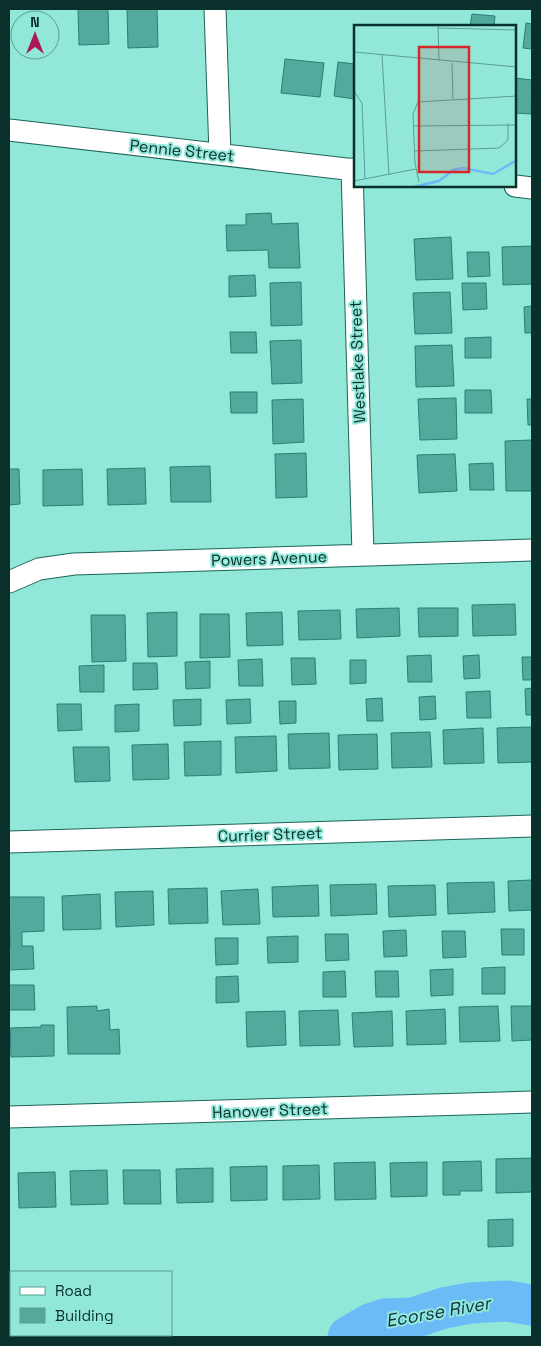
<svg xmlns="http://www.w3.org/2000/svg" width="541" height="1346" viewBox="0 0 541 1346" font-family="'Space Grotesk',sans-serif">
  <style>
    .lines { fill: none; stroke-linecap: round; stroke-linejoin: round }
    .river { stroke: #6bbcf6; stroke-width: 41 }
    .building { fill: #53aa9c; stroke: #258175 }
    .street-casing { stroke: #1e6359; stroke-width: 23 }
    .street { stroke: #fff; stroke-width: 21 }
    .labels { text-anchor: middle; stroke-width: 4; stroke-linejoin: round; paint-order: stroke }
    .street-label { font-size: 16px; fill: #0a302b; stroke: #91e8d9 }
    .water-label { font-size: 18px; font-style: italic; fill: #0c3047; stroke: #91e8d9 }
    .inset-river { fill: none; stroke: #6bbcf6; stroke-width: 2.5 }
    .inset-road { fill: none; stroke: #5b9e93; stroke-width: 1 }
    .view { fill: #d62828; fill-opacity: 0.15; stroke: #d62828; stroke-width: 2.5 }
    .inset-edge { fill: none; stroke: #0a302b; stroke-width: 2.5 }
  </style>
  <rect width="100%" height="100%" fill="#91e8d9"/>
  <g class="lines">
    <path class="river" d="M348 1337 370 1324 385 1319 413 1318 444 1308 470 1303 507 1301 532 1305"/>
  </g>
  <path class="building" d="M78 9H108L109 44 79 45Z
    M127 9H157L158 47 128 48Z
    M472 14 495 16 494 26H470Z
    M526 23 532 24V49L523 48Z
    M285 59 324 63 320 97 281 93Z
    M338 62 355 64V99L334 96Z
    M515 78 532 80 531 114 515 113Z
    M271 213 272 224 298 223 300 268H269L268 250 227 251 226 225H246V214Z
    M451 237 453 279 416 280 414 239Z
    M532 246V284L503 285 502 247Z
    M467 252H489L490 276 468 277Z
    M255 275 256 296 229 297V276Z
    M301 282 302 325 271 326 270 283Z
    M462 283H486L487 309 463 310Z
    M450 292 452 333 415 334 413 293Z
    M532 306V333H525L524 307Z
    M230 332H256L257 353H231Z
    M491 337V358H465V338Z
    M301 340 302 383 272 384 270 341Z
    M452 345 454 386 416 387 415 346Z
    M465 390H491L492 413H465Z
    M230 392H257V413H231Z
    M456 398 457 439 420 440 418 399Z
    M303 399 304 442 273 444 272 400Z
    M527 399H532V425H528Z
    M532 440V491H506L505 441Z
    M306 453 307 497 276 498 275 454Z
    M455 454 457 491 419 493 417 455Z
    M493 463 494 490H470L469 464Z
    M210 466 211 502H171L170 467Z
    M145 468 146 504 108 505 107 469Z
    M9 469H19L20 504 9 505Z
    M82 469 83 505 43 506V470Z
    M515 604 516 635 473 636 472 605Z
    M399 608 400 636 357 638 356 609Z
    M418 608H458V636L419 637Z
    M340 610 341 639 299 640 298 611Z
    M177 612V656L148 657 147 613Z
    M282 612 283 645 247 646 246 613Z
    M200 614H229L230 657 200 658Z
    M91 615H125L126 661 92 662Z
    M431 655 432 682H408L407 656Z
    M479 655 480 678 464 679 463 656Z
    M522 657H532V680H523Z
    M291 658H315L316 684 292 685Z
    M262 659 263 686H239L238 660Z
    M350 660H366V683L350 684Z
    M210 661V688L186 689 185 662Z
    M133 663H157L158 689 133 690Z
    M104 665V692H80L79 666Z
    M532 688V715H526L525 689Z
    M490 691 491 718H467L466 692Z
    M435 696 436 719 420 720 419 697Z
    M382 698 383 721H367L366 699Z
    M201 699V725L174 726 173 700Z
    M250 699 251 723 227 724 226 700Z
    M279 701H296V723L280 724Z
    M57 704H81L82 730 58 731Z
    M139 704V731L115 732V705Z
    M532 727V762L498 763 497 728Z
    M483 728 484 763 444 764 443 730Z
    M430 732 432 767 392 768 391 733Z
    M329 733 330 768 289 769 288 734Z
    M377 734 378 769 339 770 338 735Z
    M276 736 277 771 236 773 235 737Z
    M221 741V775L185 776 184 742Z
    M168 744 169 779 133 780 132 745Z
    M73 747H109L110 781 75 782Z
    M532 880V910L509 911 508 881Z
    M494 882 495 912 448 914 447 883Z
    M376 884 377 914 331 916 330 885Z
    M318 885 319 916 273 917 272 887Z
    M435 885 436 915 389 917 388 886Z
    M207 888 208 923 169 924 168 889Z
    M258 889 260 924 223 925 221 891Z
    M153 891 154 925 116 927 115 892Z
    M100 894 101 929 63 930 62 896Z
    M9 897H44V931L22 932V946H33L34 969 9 970V947H10Z
    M501 929H524V955H502Z
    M406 930 407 956 384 957 383 931Z
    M442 931H465L466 957 443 958Z
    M325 934H348L349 960 326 961Z
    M298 936V962L268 963 267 937Z
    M215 938H238V964L216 965Z
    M505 967V994H482V968Z
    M453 969V995L431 996 430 970Z
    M345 971 346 997H323V972Z
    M375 971H398L399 997H376Z
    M238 976 239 1002 216 1003V977Z
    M9 985H34L35 1010H9Z
    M97 1006V1011L109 1009 110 1030 119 1029 120 1054H68L67 1007Z
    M498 1006 500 1041 460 1042 459 1007Z
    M511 1006H532V1040L512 1041Z
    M445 1009 446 1044 407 1045 406 1011Z
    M338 1010 340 1045 300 1046 299 1011Z
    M285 1011 286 1045 247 1047 246 1012Z
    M392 1011 393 1046 354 1047 352 1013Z
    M41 1025H54V1056L11 1057 10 1028 41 1027Z
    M532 1158V1192L496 1193V1159Z
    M481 1161 482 1191H460V1195H443V1162Z
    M375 1162 376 1199 335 1200 334 1163Z
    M427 1162V1196L391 1197 390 1163Z
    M319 1165 320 1199 283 1200V1166Z
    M267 1166V1200L231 1201 230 1167Z
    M213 1168V1202L177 1203 176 1169Z
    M107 1170 108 1204 71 1205 70 1171Z
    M123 1170H160L161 1204H124Z
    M55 1172 56 1207 19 1208 18 1173Z
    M513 1219V1246L488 1247V1220Z"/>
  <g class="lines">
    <defs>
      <path id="street" d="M215 9 220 154
        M9 130 355 170
        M352 169 363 555
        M515 186 532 188
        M9 582 39 569 74 564 532 550
        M9 842 532 826
        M9 1117 532 1102"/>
    </defs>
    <use href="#street" class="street-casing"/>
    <use href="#street" class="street"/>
  </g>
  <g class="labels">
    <g class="street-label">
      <text transform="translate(182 150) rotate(6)" y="6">Pennie Street</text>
      <text transform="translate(357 362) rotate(-92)" y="6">Westlake Street</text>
      <text transform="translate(269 558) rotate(-2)" y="6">Powers Avenue</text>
      <text transform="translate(270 834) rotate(-2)" y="6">Currier Street</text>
      <text transform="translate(270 1110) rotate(-2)" y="6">Hanover Street</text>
    </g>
    <g class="water-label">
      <text transform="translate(438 1312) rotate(-10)" y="6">Ecorse River</text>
    </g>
  </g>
  <g transform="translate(354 25)">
    <rect width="162" height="162" fill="#91e8d9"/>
    <path class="inset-river" d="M59 162 85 156 99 145 109 143 139 149 163 135"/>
    <path class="inset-road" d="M84 0 85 36M84 3 163 5M0 27 163 42M28 30 35 150M98 38 99 74M0 66 8 78 11 154M60 101 163 100M61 126 145 123 154 115V98M0 156 62 144M65 157 61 138 59 89 64 77 163 71"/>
    <path class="view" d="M65 22H115V147H65Z"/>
    <rect width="162" height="162" class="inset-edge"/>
  </g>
  <rect width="541" height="1346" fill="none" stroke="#0a302b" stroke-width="20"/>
  <rect x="10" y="1271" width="162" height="65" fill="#91e8d9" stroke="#5b9e93"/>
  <rect x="20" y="1287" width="25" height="8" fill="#ffffff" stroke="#5b9e93"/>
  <text x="55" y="1296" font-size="15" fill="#0a302b">Road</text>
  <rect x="20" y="1308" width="25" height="15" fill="#53aa9c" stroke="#5b9e93"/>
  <text x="55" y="1321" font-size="15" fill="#0a302b">Building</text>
  <g transform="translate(35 35)"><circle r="24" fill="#91e8d9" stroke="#5b9e93"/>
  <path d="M0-4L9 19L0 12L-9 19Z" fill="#a91a57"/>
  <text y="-8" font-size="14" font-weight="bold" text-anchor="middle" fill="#0a302b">N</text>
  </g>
</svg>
